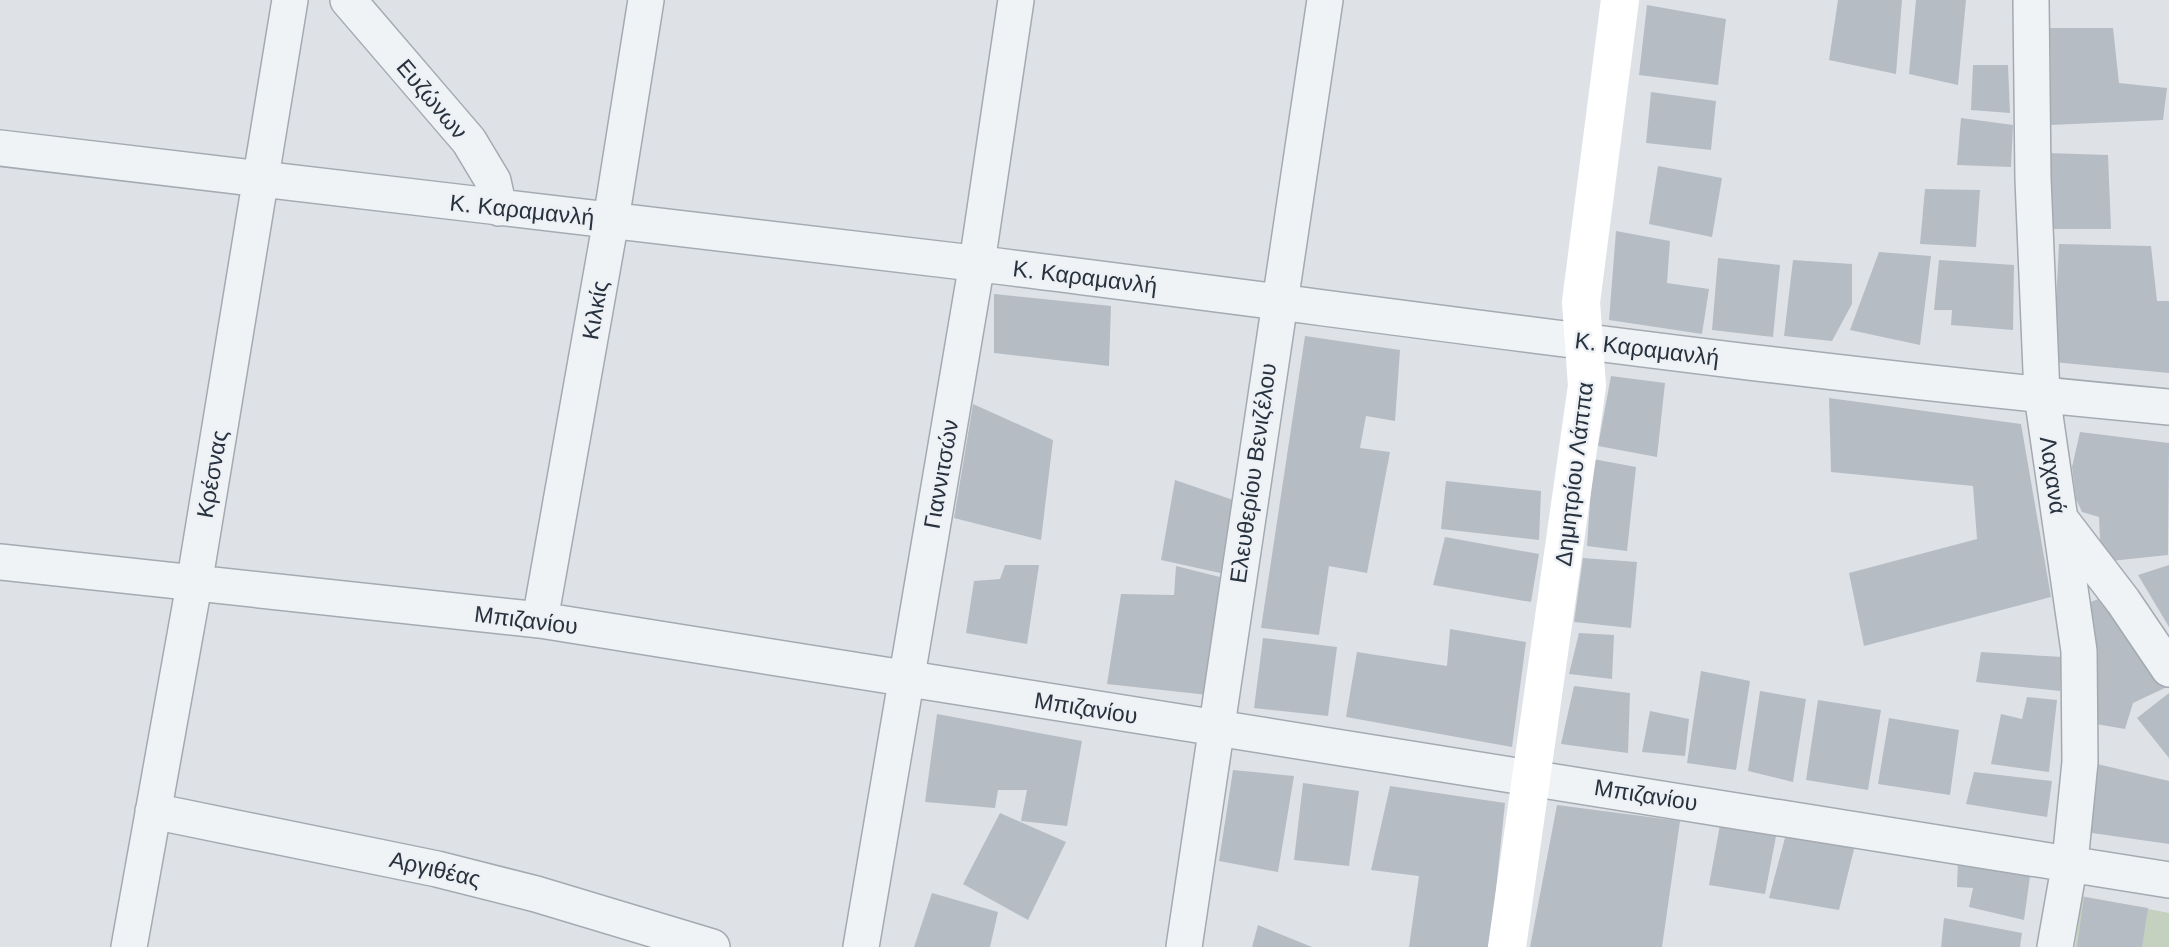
<svg xmlns="http://www.w3.org/2000/svg" width="2169" height="947" viewBox="0 0 2169 947" font-family="Helvetica,sans-serif">
  <style>
    .green { fill: #c5d1bf }
    .building { fill: #b5bcc4 }
    .lines { fill: none; stroke-linecap: round; stroke-linejoin: round }
    .street-casing { stroke: #a4aab1; stroke-width: 38 }
    .street { stroke: #f0f3f6; stroke-width: 35 }
    .secondary { stroke: #fff; stroke-width: 38 }
    .labels { text-anchor: middle; stroke-width: 5; stroke-linejoin: round; paint-order: stroke }
    .street-label { font-size: 23px; fill: #28323e; stroke: #edf1f5 }
  </style>
  <rect width="100%" height="100%" fill="#dee2e7"/>
  <path class="green" d="M2082 896 2169 913V947H2075Z"/>
  <path class="building" d="M1838 0H1902L1896 74 1829 60Z
    M1916 0H1966L1958 85 1909 74Z
    M1647 5 1726 19 1718 85 1639 75Z
    M2050 28H2113L2119 83 2167 88 2163 120 2051 125Z
    M1973 65H2008L2010 113 1971 110Z
    M1651 92 1716 101 1711 150 1646 143Z
    M1961 118 2013 125 2011 167 1957 165Z
    M2048 153 2108 155 2111 229H2049Z
    M1658 166 1722 178 1712 237 1649 224Z
    M1925 189 1980 190 1976 247 1920 244Z
    M1616 231 1670 241 1667 283 1709 289 1702 334 1609 320Z
    M2059 244 2151 246 2157 301H2169V373L2053 362Z
    M1879 252 1931 256 1920 345 1850 330Z
    M1718 258 1780 265 1773 337 1712 330Z
    M1793 260 1852 264V304L1832 341 1784 336Z
    M1939 260 2014 265 2013 330 1951 325 1952 310H1934Z
    M994 294 1111 306 1109 366 994 353Z
    M1305 336 1400 350 1395 421 1366 416 1360 448 1390 452 1367 573 1329 566 1319 635 1261 628Z
    M1611 376 1665 383 1657 457 1598 446Z
    M1829 398 2021 424 2051 597 1864 646 1849 573 1977 539 1973 486 1831 472Z
    M973 404 1053 440 1041 540 954 518Z
    M2080 432 2169 443 2168 555 2101 562 2099 517 2082 512 2076 499 2072 467Z
    M1593 459 1636 467 1627 551 1587 546Z
    M1175 480 1236 501 1225 574 1161 560Z
    M1446 481 1541 491 1539 540 1441 529Z
    M1445 537 1539 554 1531 602 1433 585Z
    M1583 558 1637 562 1631 628 1574 622Z
    M1005 565H1039L1027 644 966 633 974 581 1000 579Z
    M2169 565V627L2138 575Z
    M1176 566 1220 577 1208 695 1107 684 1121 594 1174 595Z
    M2113 594 2169 686 2133 703 2125 729 2090 723 2096 678 2090 602Z
    M1450 629 1526 642 1512 747 1346 717 1357 652 1447 666Z
    M1579 633 1614 635 1612 679 1569 674Z
    M1263 638 1337 647 1328 716 1254 708Z
    M1981 652 2062 657 2060 691 1976 682Z
    M1701 671 1750 681 1736 770 1687 763Z
    M1574 686 1630 693 1628 753 1561 744Z
    M1760 691 1806 699 1793 782 1748 771Z
    M2169 693V758L2137 718Z
    M2027 697 2057 700 2049 772 1991 764 2001 714 2022 719Z
    M1818 700 1881 710 1868 790 1806 780Z
    M1650 711 1689 719 1685 756 1642 752Z
    M937 714 1082 741 1067 826 1021 821 1027 790H998L995 808 925 802Z
    M1889 718 1959 730 1950 795 1878 784Z
    M2093 763 2169 781V844L2085 832Z
    M1233 770 1294 776 1278 872 1219 861Z
    M1974 772 2052 781 2047 817 1966 804Z
    M1303 783 1359 791 1349 866 1294 860Z
    M1390 786 1505 803 1490 947H1409L1419 876 1371 870Z
    M1557 805 1680 821 1662 947H1530Z
    M1000 813 1066 842 1028 920 963 884Z
    M1720 825 1777 831 1765 894 1709 885Z
    M1786 834 1855 845 1839 910 1769 898Z
    M1958 859 2031 869 2024 920 1969 907 1973 888 1957 887Z
    M932 893 998 912 990 947H914Z
    M2084 897 2148 908 2142 947H2077Z
    M1944 918 2022 933 2020 947H1941Z
    M1258 925 1312 947H1252Z"/>
  <g class="lines">
    <defs>
      <path id="street" d="M348 0 469 141 493 181 499 208
        M2031 0 2033 179 2042 395 2079 651 2080 762 2070 862 2055 947
        M0 148C327 189 654 223 981 264 1377 313 1772 371 2169 407
        M2061 520 2123 601 2169 669
        M0 562 540 620 2169 880
        M540 620 611 220 646 0
        M153 811 437 869 536 894 712 947
        M129 947 194 585 290 0
        M861 947 977 263 1016 0
        M1184 947 1325 0"/>
    </defs>
    <use href="#street" class="street-casing"/>
    <use href="#street" class="street"/>
    <path class="secondary" d="M1507 947 1587 386 1581 302 1620 0"/>
  </g>
  <g class="labels">
    <g class="street-label">
      <text transform="translate(432 99) rotate(50)" y="8">Ευζώνων</text>
      <text transform="translate(522 210) rotate(6)" y="8">Κ. Καραμανλή</text>
      <text transform="translate(1085 277) rotate(7)" y="8">Κ. Καραμανλή</text>
      <text transform="translate(595 310) rotate(-80)" y="8">Κιλκίς</text>
      <text transform="translate(1647 349) rotate(7)" y="8">Κ. Καραμανλή</text>
      <text transform="translate(1253 473) rotate(-82)" y="8">Ελευθερίου Βενιζέλου</text>
      <text transform="translate(212 474) rotate(-80)" y="8">Κρέσνας</text>
      <text transform="translate(941 474) rotate(-80)" y="8">Γιαννιτσών</text>
      <text transform="translate(1574 474) rotate(-83)" y="8">Δημητρίου Λάππα</text>
      <text transform="translate(2053 475) rotate(82)" y="8">Λαχανά</text>
      <text transform="translate(526 620) rotate(7)" y="8">Μπιζανίου</text>
      <text transform="translate(1086 708) rotate(9)" y="8">Μπιζανίου</text>
      <text transform="translate(1646 795) rotate(9)" y="8">Μπιζανίου</text>
      <text transform="translate(435 869) rotate(13)" y="8">Αργιθέας</text>
    </g>
  </g>
</svg>
